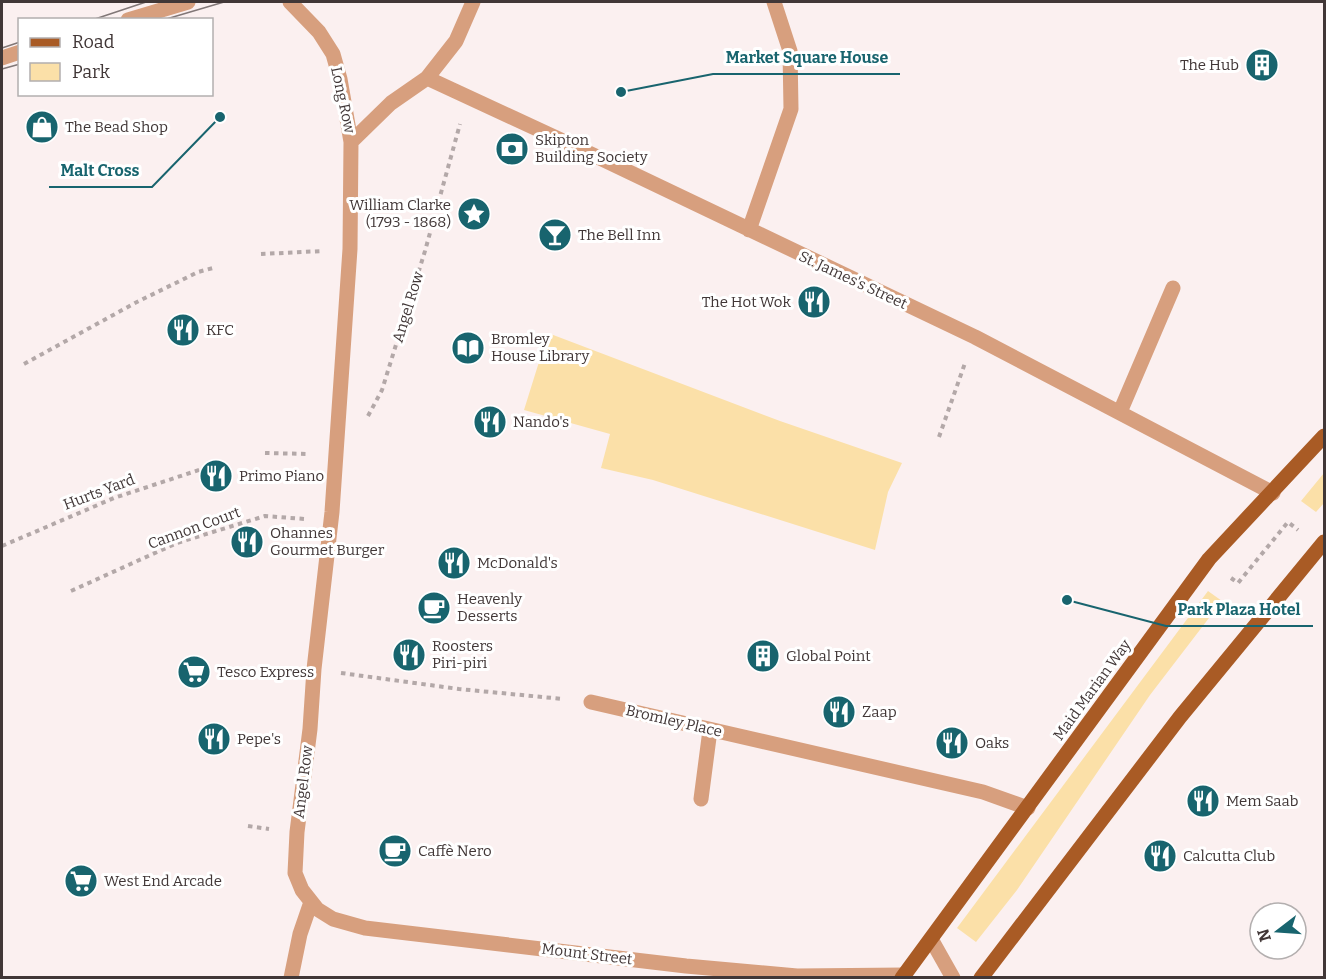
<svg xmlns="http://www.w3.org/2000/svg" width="1326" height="979" viewBox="0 0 1326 979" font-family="Bitter,serif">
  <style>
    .green { fill: #fbe0a8 }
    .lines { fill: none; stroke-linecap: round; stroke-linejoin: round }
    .path { stroke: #b3a8a8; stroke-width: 4; stroke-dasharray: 4.5 4.5; stroke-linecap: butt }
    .minor { stroke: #d79f7e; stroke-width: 15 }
    .major { stroke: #a95b25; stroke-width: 15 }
    .tram { stroke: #817777; stroke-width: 1.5 }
    .labels { text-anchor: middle; stroke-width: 6; stroke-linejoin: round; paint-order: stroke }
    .poi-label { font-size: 15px; fill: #413737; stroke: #fff; text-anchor: start }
    .street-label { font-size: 15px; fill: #413737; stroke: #fff }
    .leader { fill: none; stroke: #18646e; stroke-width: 2 }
    .callout-dot { fill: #18646e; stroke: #fff; stroke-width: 2 }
    .callout-label { font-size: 16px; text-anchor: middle; font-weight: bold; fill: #18646e; stroke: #fff; stroke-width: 6; stroke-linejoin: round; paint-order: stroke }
  </style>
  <rect width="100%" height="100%" fill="#fbf0f0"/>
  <path class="green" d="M548 333 780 421 902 463 888 492 875 550 653 480 601 468 610 434 524 410Z
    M1324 473V503L1316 512 1301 501Z
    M1208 591 1222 601 1150 695 1017 890 976 942 957 928Z"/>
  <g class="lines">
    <path class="path" d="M261 254 323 251
      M24 364 135 303 198 272 213 268
      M368 416 382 390 425 251 460 124
      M939 437 965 363
      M265 453 309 454
      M2 546 114 498 208 467
      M1231 578 1238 583 1288 522 1298 530
      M71 591 177 543 265 516 305 519
      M341 673 459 689 563 699
      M248 826 269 829"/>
    <path class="minor" d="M290 2 319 32 333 54 340 79 351 142 350 249 332 512 314 669 310 729 297 832 295 873 302 890 317 909 333 919 365 928 686 966 797 976 904 975 906 978
      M128 20 188 2
      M2 58 20 52
      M427 78 604 160 975 337 1273 493
      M351 142 391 103 427 78 456 41 473 2
      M749 230 791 109 790 51 774 2
      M1120 412 1173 288
      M591 702 983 792 1028 808
      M701 799 710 730
      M931 939 953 978
      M291 978 300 934 311 902"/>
    <path class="major" d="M902 978 1209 559 1324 436
      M981 978 1180 717 1324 542"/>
    <path class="tram" d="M92 20 146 2
      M163 20 224 2
      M2 48 20 42
      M2 69 20 64"/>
  </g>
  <defs>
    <symbol id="building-disc" viewBox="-11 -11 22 22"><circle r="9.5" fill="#18646e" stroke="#fff"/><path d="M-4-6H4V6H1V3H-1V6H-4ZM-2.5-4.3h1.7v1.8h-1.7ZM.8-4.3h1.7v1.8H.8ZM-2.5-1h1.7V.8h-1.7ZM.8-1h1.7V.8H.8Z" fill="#fff"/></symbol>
    <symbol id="shop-disc" viewBox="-11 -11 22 22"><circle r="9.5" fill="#18646e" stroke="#fff"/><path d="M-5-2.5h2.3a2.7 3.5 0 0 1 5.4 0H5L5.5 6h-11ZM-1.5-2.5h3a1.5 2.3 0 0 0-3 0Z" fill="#fff"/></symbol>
    <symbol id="bank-disc" viewBox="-11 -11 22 22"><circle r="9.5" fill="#18646e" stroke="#fff"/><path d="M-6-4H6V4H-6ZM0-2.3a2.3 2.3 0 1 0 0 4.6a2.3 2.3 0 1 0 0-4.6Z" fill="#fff"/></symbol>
    <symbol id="sight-disc" viewBox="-11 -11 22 22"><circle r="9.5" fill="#18646e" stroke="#fff"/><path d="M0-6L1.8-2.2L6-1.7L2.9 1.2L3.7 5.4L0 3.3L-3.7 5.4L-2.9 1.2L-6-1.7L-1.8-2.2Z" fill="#fff"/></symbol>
    <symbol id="bar-disc" viewBox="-11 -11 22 22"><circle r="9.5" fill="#18646e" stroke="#fff"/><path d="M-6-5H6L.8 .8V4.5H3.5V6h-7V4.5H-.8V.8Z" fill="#fff"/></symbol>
    <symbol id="restaurant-disc" viewBox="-11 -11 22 22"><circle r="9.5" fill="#18646e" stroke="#fff"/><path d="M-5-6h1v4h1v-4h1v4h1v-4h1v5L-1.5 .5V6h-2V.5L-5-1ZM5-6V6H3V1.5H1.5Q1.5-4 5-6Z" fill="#fff"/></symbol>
    <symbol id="library-disc" viewBox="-11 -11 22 22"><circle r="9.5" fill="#18646e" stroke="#fff"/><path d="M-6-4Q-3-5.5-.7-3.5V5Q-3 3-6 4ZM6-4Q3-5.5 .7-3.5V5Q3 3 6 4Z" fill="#fff"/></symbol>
    <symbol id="cafe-disc" viewBox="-11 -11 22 22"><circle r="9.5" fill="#18646e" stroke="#fff"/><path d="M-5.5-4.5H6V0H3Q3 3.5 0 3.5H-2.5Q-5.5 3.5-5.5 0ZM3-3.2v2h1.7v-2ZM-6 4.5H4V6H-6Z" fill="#fff"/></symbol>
    <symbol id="supermarket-disc" viewBox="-11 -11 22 22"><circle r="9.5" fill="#18646e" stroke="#fff"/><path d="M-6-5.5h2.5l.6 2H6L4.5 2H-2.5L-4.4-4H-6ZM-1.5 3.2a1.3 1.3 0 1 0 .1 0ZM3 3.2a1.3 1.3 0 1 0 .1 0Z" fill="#fff"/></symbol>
  </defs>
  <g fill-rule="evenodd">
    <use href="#building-disc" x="1243" y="46" width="38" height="38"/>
    <use href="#shop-disc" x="23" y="108" width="38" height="38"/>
    <use href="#bank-disc" x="493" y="130" width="38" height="38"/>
    <use href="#sight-disc" x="455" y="195" width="38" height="38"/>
    <use href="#bar-disc" x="536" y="216" width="38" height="38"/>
    <use href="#restaurant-disc" x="795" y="283" width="38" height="38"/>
    <use href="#restaurant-disc" x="164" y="311" width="38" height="38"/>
    <use href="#library-disc" x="449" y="329" width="38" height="38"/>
    <use href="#restaurant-disc" x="471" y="403" width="38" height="38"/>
    <use href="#restaurant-disc" x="197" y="457" width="38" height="38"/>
    <use href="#restaurant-disc" x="228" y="523" width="38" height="38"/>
    <use href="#restaurant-disc" x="435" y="544" width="38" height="38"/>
    <use href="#cafe-disc" x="415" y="589" width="38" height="38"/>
    <use href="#restaurant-disc" x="390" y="636" width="38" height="38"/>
    <use href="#building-disc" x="744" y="637" width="38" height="38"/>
    <use href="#supermarket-disc" x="175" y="653" width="38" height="38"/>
    <use href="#restaurant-disc" x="820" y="693" width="38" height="38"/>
    <use href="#restaurant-disc" x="195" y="720" width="38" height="38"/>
    <use href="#restaurant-disc" x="933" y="724" width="38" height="38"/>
    <use href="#restaurant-disc" x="1184" y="782" width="38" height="38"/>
    <use href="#cafe-disc" x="376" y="832" width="38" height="38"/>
    <use href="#restaurant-disc" x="1141" y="837" width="38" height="38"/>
    <use href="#supermarket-disc" x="62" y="862" width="38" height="38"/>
  </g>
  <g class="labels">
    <g class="poi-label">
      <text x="1239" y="70" text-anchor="end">The Hub</text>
      <text x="65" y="132">The Bead Shop</text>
      <text x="535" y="145">Skipton<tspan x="535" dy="17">Building Society</tspan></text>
      <text x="451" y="210" text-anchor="end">William Clarke<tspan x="451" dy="17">(1793 - 1868)</tspan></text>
      <text x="578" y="240">The Bell Inn</text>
      <text x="791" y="307" text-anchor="end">The Hot Wok</text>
      <text x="206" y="335">KFC</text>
      <text x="491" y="344">Bromley<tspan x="491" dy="17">House Library</tspan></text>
      <text x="513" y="427">Nando's</text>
      <text x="239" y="481">Primo Piano</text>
      <text x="270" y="538">Ohannes<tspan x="270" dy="17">Gourmet Burger</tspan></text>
      <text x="477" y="568">McDonald's</text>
      <text x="457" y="604">Heavenly<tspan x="457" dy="17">Desserts</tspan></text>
      <text x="432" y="651">Roosters<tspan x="432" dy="17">Piri-piri</tspan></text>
      <text x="786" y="661">Global Point</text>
      <text x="217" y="677">Tesco Express</text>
      <text x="862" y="717">Zaap</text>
      <text x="237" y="744">Pepe's</text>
      <text x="975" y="748">Oaks</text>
      <text x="1226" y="806">Mem Saab</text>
      <text x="418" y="856">Caffè Nero</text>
      <text x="1183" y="861">Calcutta Club</text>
      <text x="104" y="886">West End Arcade</text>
    </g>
    <g class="street-label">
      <text transform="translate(343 100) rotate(78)" y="5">Long Row</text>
      <text transform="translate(853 280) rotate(25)" y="5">St. James's Street</text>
      <text transform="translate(408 307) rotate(-73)" y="5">Angel Row</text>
      <text transform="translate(99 492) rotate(-21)" y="5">Hurts Yard</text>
      <text transform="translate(194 528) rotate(-20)" y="5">Cannon Court</text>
      <text transform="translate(1092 690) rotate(-54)" y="5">Maid Marian Way</text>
      <text transform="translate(674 721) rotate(13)" y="5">Bromley Place</text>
      <text transform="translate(303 782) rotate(-83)" y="5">Angel Row</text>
      <text transform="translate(587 954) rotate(7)" y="5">Mount Street</text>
    </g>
  </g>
  <path class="leader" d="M621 92L713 74H900M220 117L152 187H49M1067 600L1166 626H1313"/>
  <g class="callout-dot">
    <circle cx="621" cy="92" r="6"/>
    <circle cx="220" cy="117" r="6"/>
    <circle cx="1067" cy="600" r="6"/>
  </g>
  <g class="callout-label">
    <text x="807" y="63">Market Square House</text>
    <text x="100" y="176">Malt Cross</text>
    <text x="1239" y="615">Park Plaza Hotel</text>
  </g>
  <rect width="1326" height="979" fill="none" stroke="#413737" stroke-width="6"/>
  <rect x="18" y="18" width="195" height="78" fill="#ffffff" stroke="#b3afaf" stroke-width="1.5"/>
  <rect x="30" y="38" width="30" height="9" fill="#a95b25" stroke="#b3afaf" stroke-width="1.5"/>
  <text x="72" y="48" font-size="18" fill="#413737">Road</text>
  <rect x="30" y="63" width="30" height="18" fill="#fbe0a8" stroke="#b3afaf" stroke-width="1.5"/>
  <text x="72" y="78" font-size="18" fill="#413737">Park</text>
  <g transform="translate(1278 931) rotate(253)"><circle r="28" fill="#ffffff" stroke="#b3afaf" stroke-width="1.5"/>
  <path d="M0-4.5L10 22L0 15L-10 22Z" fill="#18646e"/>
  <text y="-9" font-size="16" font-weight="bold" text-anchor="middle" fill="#413737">N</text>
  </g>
</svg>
